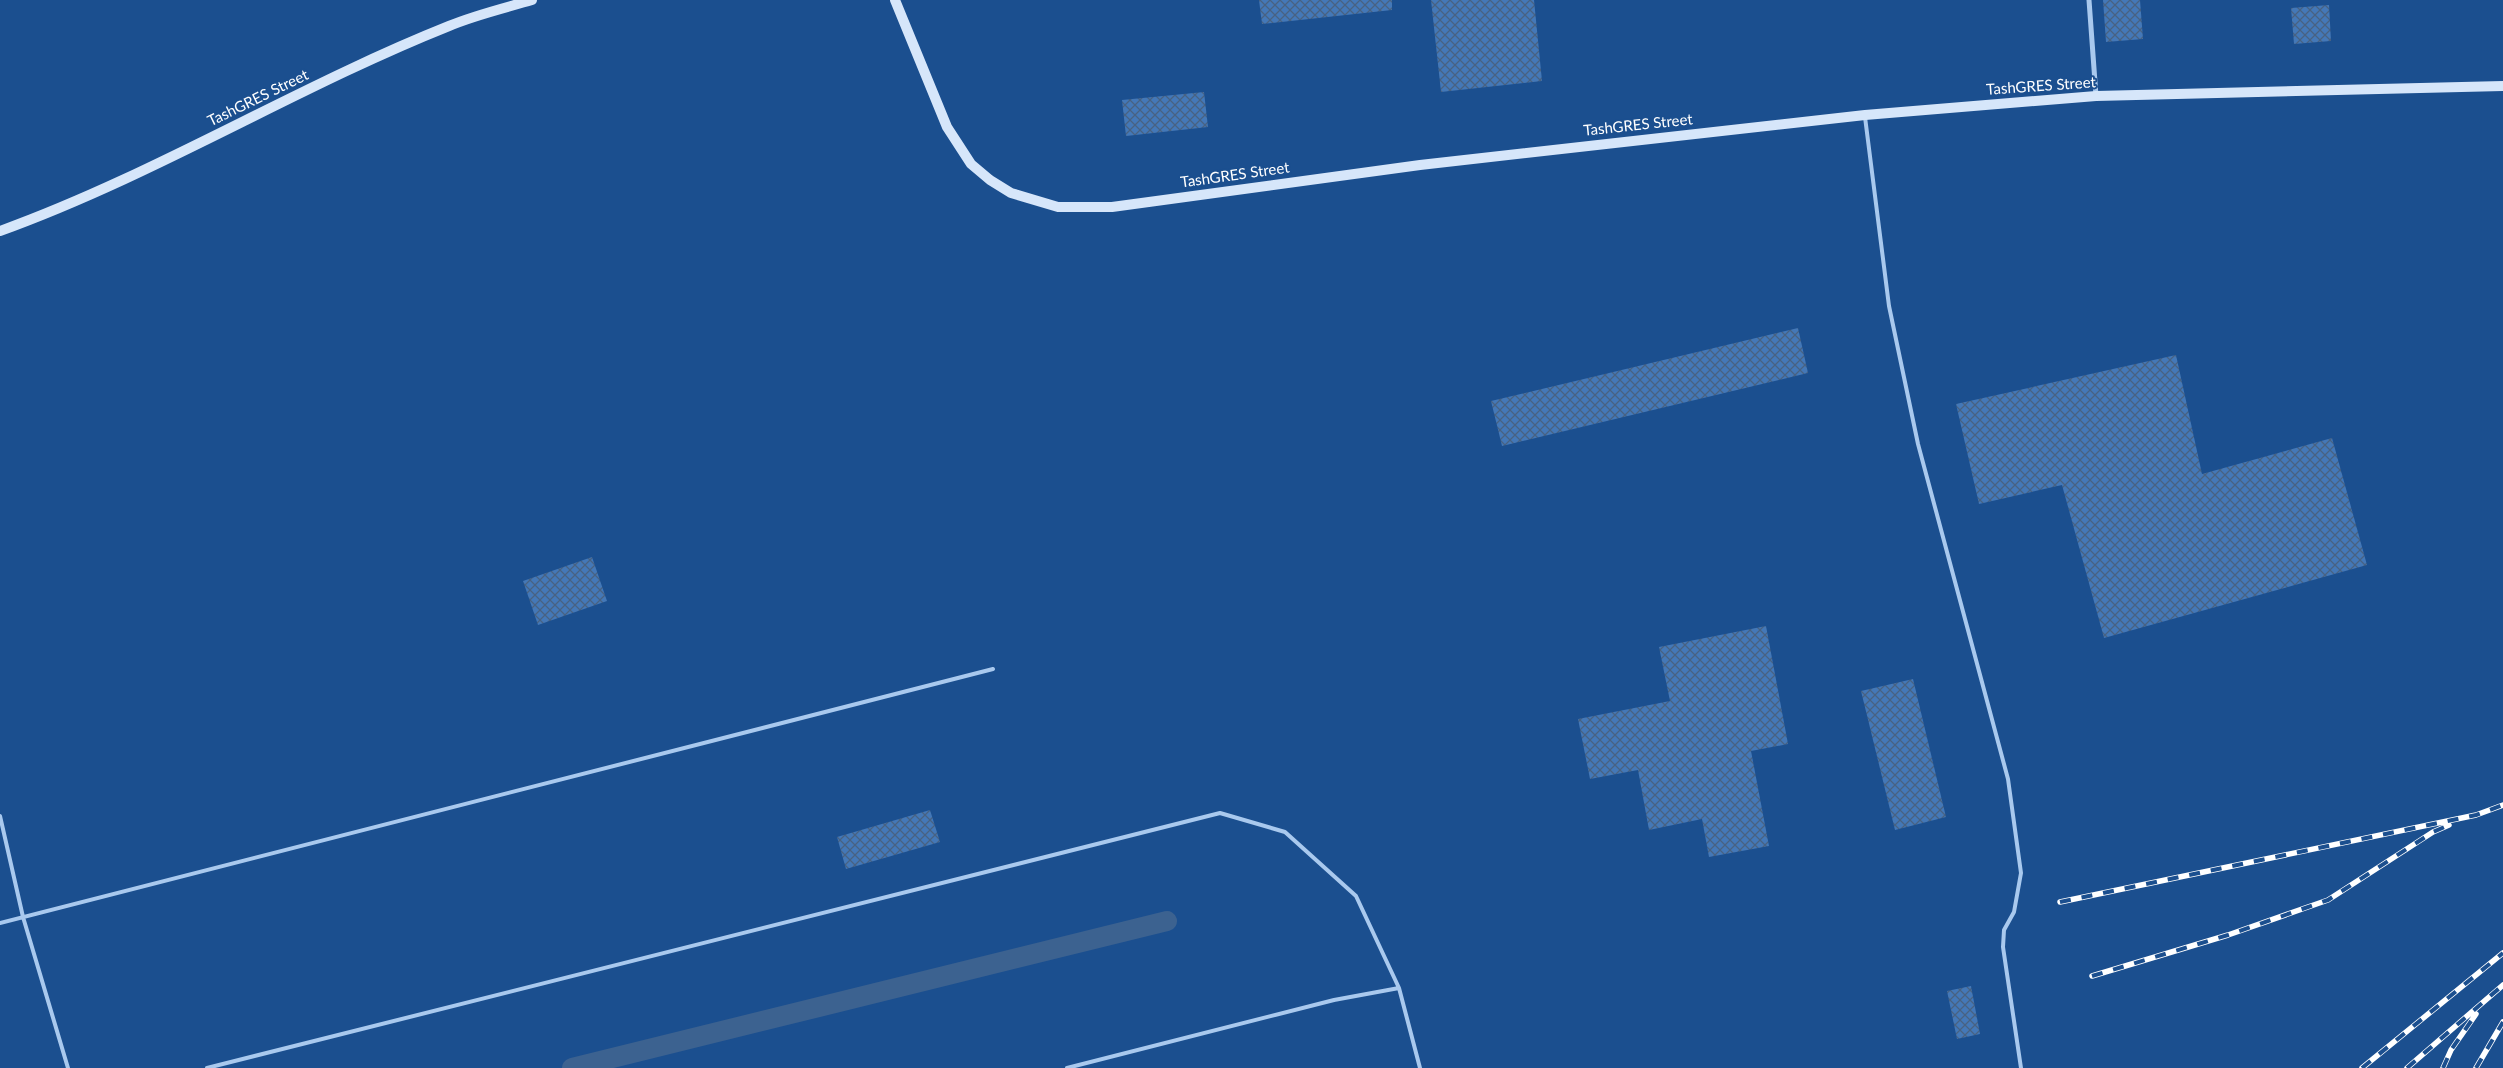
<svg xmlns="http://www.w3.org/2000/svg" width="2503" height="1068" viewBox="0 0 2503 1068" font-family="Lato,sans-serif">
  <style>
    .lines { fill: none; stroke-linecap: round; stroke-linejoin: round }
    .canal { stroke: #3c6290; stroke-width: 20 }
    .building { fill: url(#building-cross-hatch) }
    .lane { stroke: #a9c9ee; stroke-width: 4 }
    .street { stroke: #a9c9ee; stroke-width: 5 }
    .secondary { stroke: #d6e6fa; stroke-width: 10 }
    .rail-casing { stroke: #fff; stroke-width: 5.5 }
    .rail { stroke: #1b4f8f; stroke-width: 4; stroke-dasharray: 11; stroke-linecap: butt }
    .labels { text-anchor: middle; stroke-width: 4; stroke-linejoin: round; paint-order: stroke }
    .street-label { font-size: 15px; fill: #fff; stroke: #1b4f8f }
  </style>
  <defs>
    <pattern id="building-cross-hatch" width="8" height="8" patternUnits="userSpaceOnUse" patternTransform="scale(1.25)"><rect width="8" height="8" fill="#4478b7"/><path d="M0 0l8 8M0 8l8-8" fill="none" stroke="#486282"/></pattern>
  </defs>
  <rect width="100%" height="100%" fill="#1b4f8f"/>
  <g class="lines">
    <path class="canal" d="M572 1068 1167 921"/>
  </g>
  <path class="building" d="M1259 0H1392V10L1262 24Z
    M1431 0H1534L1542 81 1441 92Z
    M2103 0H2140L2143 39 2106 42Z
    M2329 5 2331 41 2294 44 2291 8Z
    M1204 92 1208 127 1126 136 1122 100Z
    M1798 328 1808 373 1502 446 1491 401Z
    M2176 355 2202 474 2332 438 2367 565 2104 638 2062 485 1979 504 1956 404Z
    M592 557 607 601 538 625 523 581Z
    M1766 626 1788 744 1751 751 1769 846 1709 857 1702 819 1649 830 1638 770 1590 779 1578 719 1670 701 1659 647Z
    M1913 679 1946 817 1895 830 1861 691Z
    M930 810 940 842 846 869 837 837Z
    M1971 986 1980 1034 1957 1039 1947 991Z"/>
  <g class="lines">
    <path class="lane" d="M1865 117 1889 306 1918 444 2008 779 2021 873 2014 912 2004 930 2003 947 2021 1068
      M0 816 23 917 68 1068
      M0 923 993 669
      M207 1068 1220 813 1285 832 1356 896 1399 988 1420 1068
      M1067 1068 1334 1000 1399 988"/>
    <path class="street" d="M2089 0 2096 96"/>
    <path class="secondary" d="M895 0 947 127 971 164 990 180 1011 193 1058 207H1112L1420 165 1865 115 2096 96 2503 86
      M0 231C155 175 296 87 449 26 475 15 505 8 532 0"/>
    <defs>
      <path id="rail" d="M2060 902 2476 815 2503 805
        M2092 976 2228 935 2328 900 2433 832 2449 825
        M2362 1068 2503 953
        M2407 1068 2503 985
        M2443 1068 2451 1050 2476 1014
        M2476 1068 2503 1022"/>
    </defs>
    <use href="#rail" class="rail-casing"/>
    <use href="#rail" class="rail"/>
  </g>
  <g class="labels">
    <g class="street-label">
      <text transform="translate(2041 86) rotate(-4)" y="5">TashGRES Street</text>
      <text transform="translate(258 98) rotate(-26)" y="5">TashGRES Street</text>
      <text transform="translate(1638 125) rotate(-6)" y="5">TashGRES Street</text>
      <text transform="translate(1235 175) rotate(-8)" y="5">TashGRES Street</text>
    </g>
  </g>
</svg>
